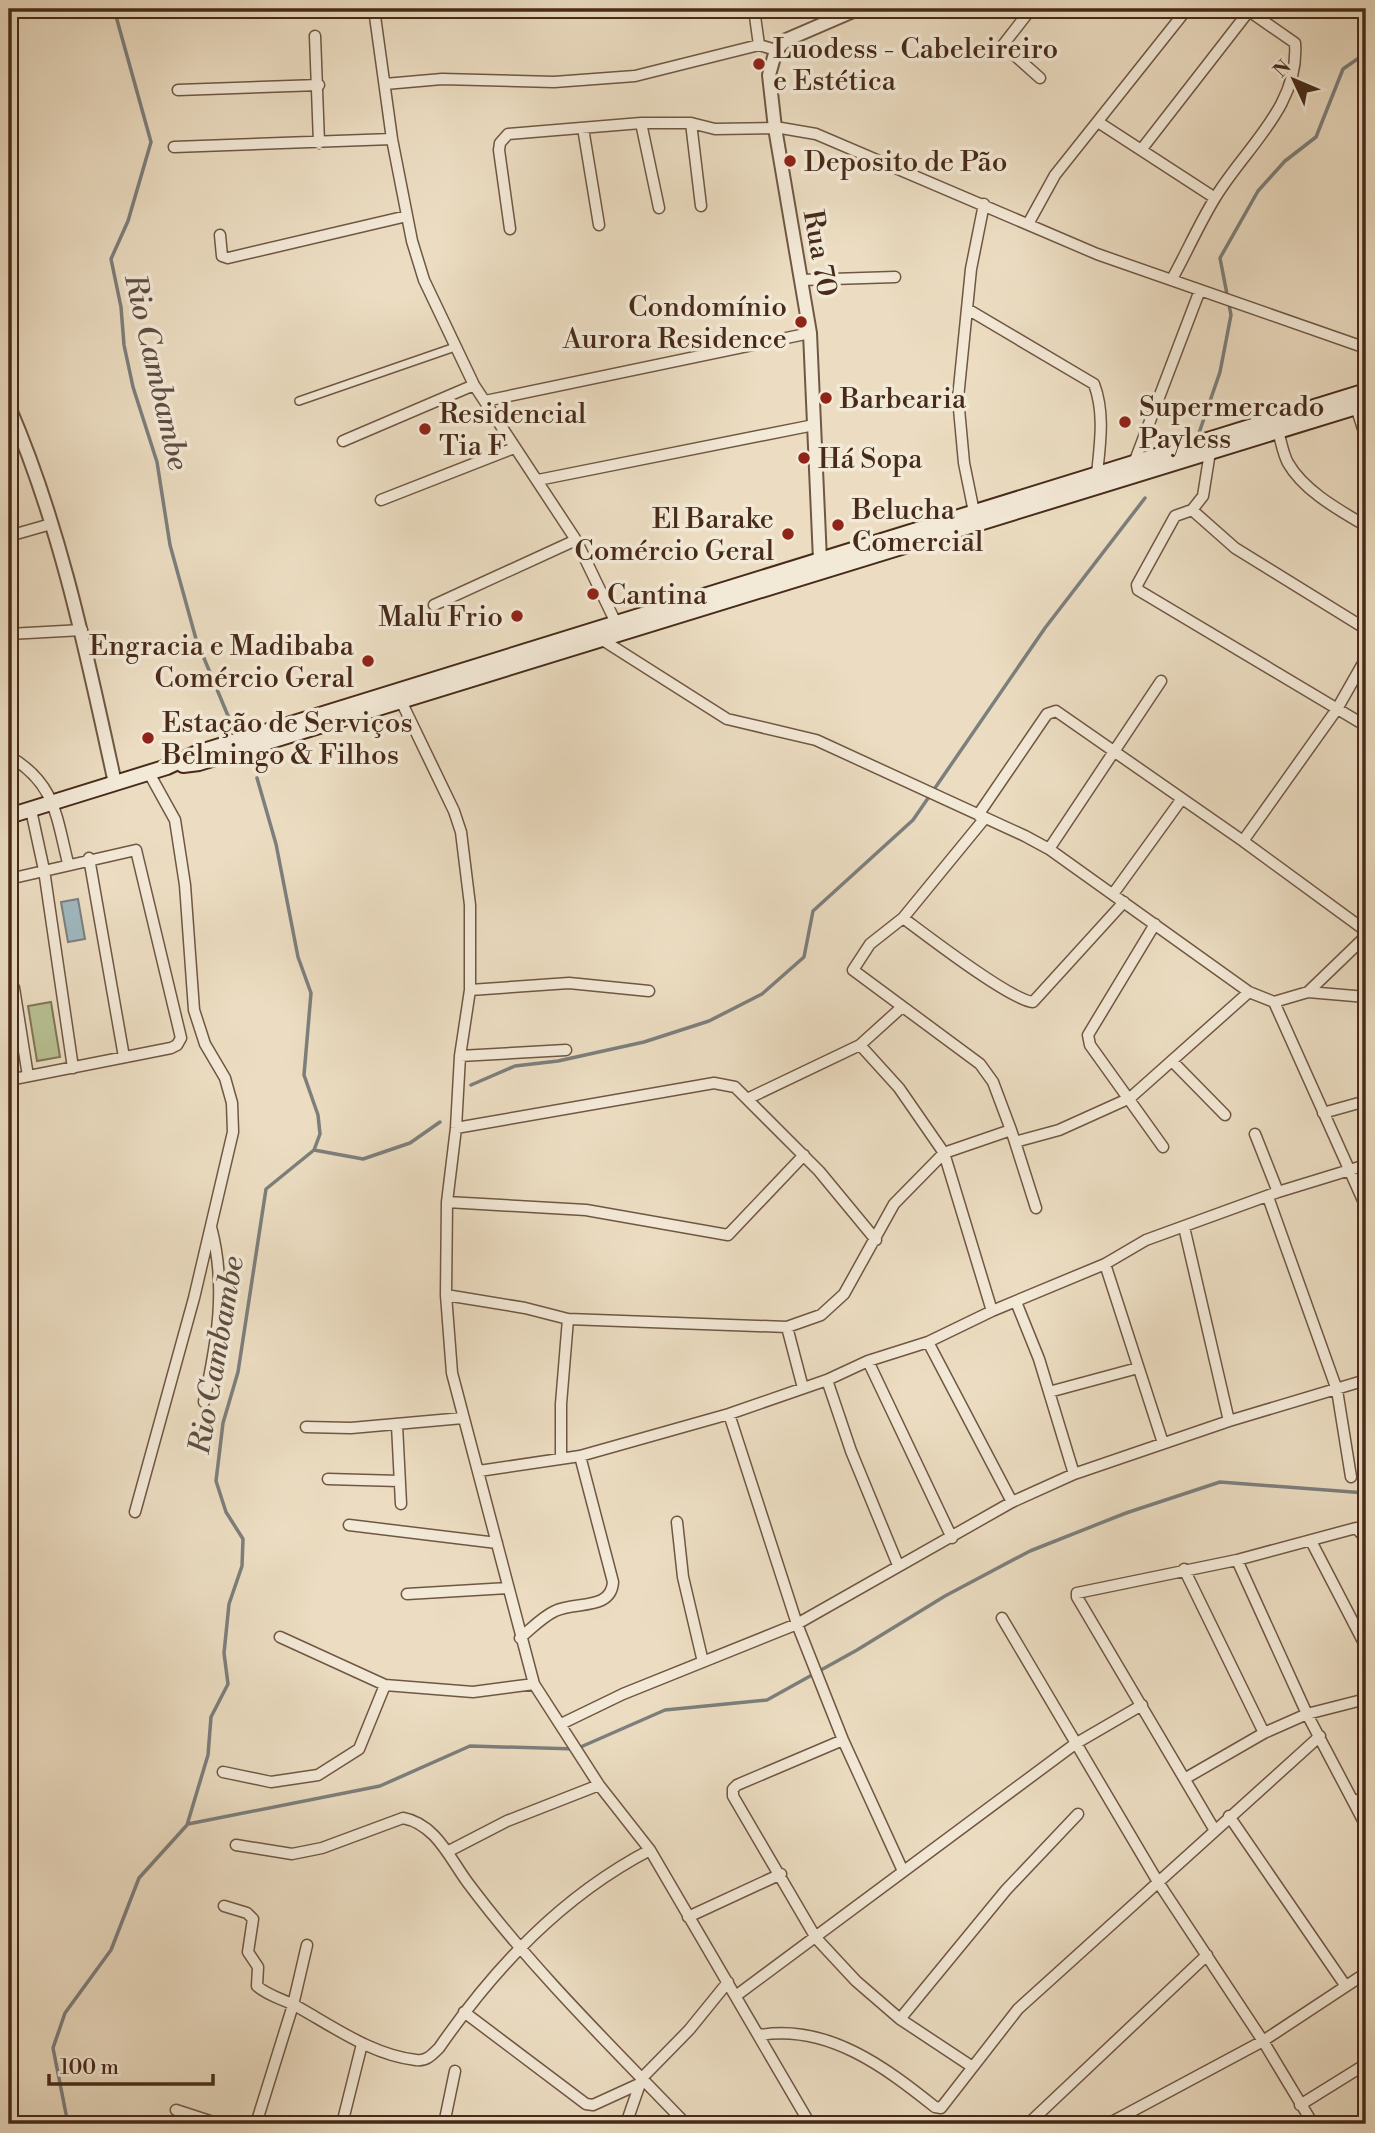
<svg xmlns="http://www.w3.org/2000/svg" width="1375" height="2133" viewBox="0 0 1375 2133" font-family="'Libre Bodoni',serif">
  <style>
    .green { fill: #b8c193; stroke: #807656; stroke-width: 2 }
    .water { fill: #9fb8bf; stroke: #7c7f7d; stroke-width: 2 }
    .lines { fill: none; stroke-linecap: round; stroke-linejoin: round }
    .stream { stroke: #7c7f7d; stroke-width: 3.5 }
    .pedestrian-casing { stroke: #705743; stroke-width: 10 }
    .minor-casing { stroke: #705743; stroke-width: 13 }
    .tertiary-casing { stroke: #705743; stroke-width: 16 }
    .secondary-casing { stroke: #472a19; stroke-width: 18 }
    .pedestrian { stroke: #f3e9d7; stroke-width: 7 }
    .minor { stroke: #f3e9d7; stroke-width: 10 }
    .tertiary { stroke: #f3e9d7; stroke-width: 12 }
    .secondary { stroke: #f3e9d7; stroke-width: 14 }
    .poi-dot { fill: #8f2418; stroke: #f3e9d7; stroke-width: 2.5 }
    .labels { text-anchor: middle; stroke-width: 7; stroke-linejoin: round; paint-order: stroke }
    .poi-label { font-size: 28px; fill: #472a19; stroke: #f3e9d7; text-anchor: start }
    .street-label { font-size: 28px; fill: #472a19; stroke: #f3e9d7 }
    .water-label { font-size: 30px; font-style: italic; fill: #5d4e42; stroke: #f3e9d7 }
  </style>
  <rect width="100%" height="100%" fill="#ecddc2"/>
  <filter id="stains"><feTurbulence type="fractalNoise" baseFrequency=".00286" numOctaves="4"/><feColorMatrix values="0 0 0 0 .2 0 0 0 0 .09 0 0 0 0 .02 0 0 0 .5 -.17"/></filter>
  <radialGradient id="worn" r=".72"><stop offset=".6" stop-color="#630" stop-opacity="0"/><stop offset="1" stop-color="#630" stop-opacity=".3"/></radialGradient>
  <path class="green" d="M51 1002 60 1057 37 1061 28 1006Z"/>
  <path class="water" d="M78 899 85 939 68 942 61 902Z"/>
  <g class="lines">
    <path class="stream" d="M114 9 151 142 128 221 111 259 121 307 124 345 133 387 157 462 170 545 196 639 236 735
      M1199 433 1220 372 1231 315 1220 258 1258 191 1285 161 1316 137 1343 69 1366 53
      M471 1085 515 1066 558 1061 644 1042 709 1021 762 994 804 957 813 911 913 820 1045 628 1145 498
      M314 1150 363 1159 410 1143 440 1122
      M188 1824 380 1786 470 1746 576 1749 665 1710 767 1700 857 1650 945 1596 1030 1551 1126 1513 1220 1482 1366 1493
      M68 2124 53 2048 65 2013 111 1950 139 1878 187 1825 208 1755 211 1717 228 1684 224 1653 229 1604 242 1566 243 1539 226 1512 216 1481 223 1423 238 1372 266 1189 314 1150 320 1134 318 1115 304 1075 311 993 298 957 276 844 257 778"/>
    <defs>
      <path id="pedestrian" d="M299 401 455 347"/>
      <path id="minor" d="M374 9 392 139 412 241 424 280 474 385 576 540 616 623
        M754 9 759 45
        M1031 9 1003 45 1040 78
        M315 36 319 143
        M385 84 442 79 554 82 635 76 759 45 776 50
        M178 90 319 85
        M1098 122 1215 198
        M641 123 659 208
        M691 123 701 206
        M583 128 599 225
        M174 147 392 139
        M1141 150 1249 11
        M1028 224 1055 175 1187 9
        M510 229 499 150 500 143 508 134 641 123H691L715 129 781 128 816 134 1097 254 1366 348
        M220 235 222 256 228 258 407 216
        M1172 279C1187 252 1199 224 1215 198 1245 148 1300 106 1295 43L1246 9
        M801 280 895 277
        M969 310 1094 384C1105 413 1100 444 1097 474
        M485 401 810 333
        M1356 407 1366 438
        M1278 431C1281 441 1283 454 1288 463 1304 491 1339 510 1366 526
        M343 441 474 385
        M1210 452 1203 496 1192 510 1175 516 1137 585 1138 590 1366 726
        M1134 463 1200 290
        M538 480 814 425
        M381 500 514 448
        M1192 510 1235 548 1366 629
        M974 512 964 463 958 398 971 269 984 204
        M9 536 51 524
        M434 605 576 540
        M9 634 82 630
        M601 639 727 719 816 740 1025 836 1049 849 1249 992
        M401 701 454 811 461 832 470 905V990L460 1056 456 1128 447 1202 446 1295 452 1373 534 1684 599 1785 650 1850 810 2124
        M9 756C55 783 56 815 68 863
        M31 810 44 870 73 1068
        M978 815 1047 714 1056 711 1243 841 1366 931
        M985 818 903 918 870 944 853 970 980 1064 993 1082 1011 1130
        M1243 841 1337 709 1366 658
        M1049 849 1161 681
        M89 858 124 1057
        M9 879 136 850 181 1038 177 1045 171 1048 9 1080
        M1113 894 1181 800
        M903 918C926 935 1010 1000 1033 1002L1124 902
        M1155 924 1088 1035 1090 1045 1163 1147
        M9 981 14 988 28 1076
        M470 990 569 983 649 991
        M1308 992 1366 936
        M1274 1002 1366 1207
        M860 1045 902 1007
        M460 1056 566 1050
        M1173 1062 1225 1115
        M747 1099 860 1045 899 1088 944 1153 992 1311
        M1323 1113 1366 1101
        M456 1128 714 1083 735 1087 819 1171 876 1240
        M1255 1134 1278 1192
        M1015 1142 1036 1208
        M1268 1197 1337 1390 1351 1477
        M447 1202 586 1210 728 1235 804 1155
        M1184 1227 1229 1421
        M1105 1264 1163 1443
        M446 1295 525 1308 568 1319 787 1327 821 1315 844 1294 894 1204 944 1153 1011 1130 1015 1142 1059 1130 1130 1098 1249 992 1274 1002 1308 992 1366 997
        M1016 1302 1039 1359 1074 1474
        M787 1327 803 1388
        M928 1342 1012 1502
        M868 1361 952 1538
        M827 1380 851 1451 898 1565
        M1049 1392 1138 1368
        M204 1402C217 1342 227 1287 211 1227
        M729 1414 797 1624 843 1740 903 1871
        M397 1425 401 1504
        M306 1427 351 1428 463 1418
        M561 1459V1404L568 1319
        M479 1471 580 1456 729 1414 827 1380 868 1361 928 1342 992 1311 1105 1264 1146 1240 1278 1192 1366 1165
        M328 1479 399 1481
        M135 1512 194 1298 233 1132 232 1103 225 1078 205 1044 194 1010 185 885 175 820 149 773
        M677 1522 683 1577 703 1662
        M349 1525 497 1543
        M1311 1541 1366 1647
        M1237 1560 1307 1714 1366 1826
        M1184 1569 1264 1733
        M407 1594 508 1588
        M1002 1618 1158 1882 1263 2041 1313 2124
        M280 1637 385 1685 473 1692 534 1684
        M520 1638C531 1629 542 1617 555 1611 575 1601 611 1611 613 1582L580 1456
        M561 1724 623 1694 797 1624 1012 1502 1074 1474 1229 1421 1366 1380
        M843 1740 737 1785 733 1789V1796L816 1938 856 1981 900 2019 971 2066
        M223 1772 271 1782 318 1775 359 1749 385 1685
        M1186 1778 1264 1733 1307 1714 1366 1699
        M1354 1802 1366 1796
        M1229 1816 1345 1985
        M1214 1829 1077 1597V1593L1237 1560 1356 1528 1366 1539
        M236 1845 292 1854 322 1848 403 1818C436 1824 450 1859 468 1883 533 1970 611 2046 686 2124
        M447 1852 507 1821 599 1785
        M224 1906 247 1913 253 1919 248 1952 258 1967 257 1986C268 1996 283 1999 296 2006 334 2027 372 2055 416 2060 426 2062 433 2054 439 2048 495 1967 562 1896 650 1850
        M688 1917 781 1874
        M737 1995 1075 1744 1142 1705
        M464 2012 586 2104 593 2105 639 2084
        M900 2019 1006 1890 1078 1814
        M760 2035C828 2024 885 2067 935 2107L941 2108 1018 2009 1320 1736
        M1300 2105 1366 2064
        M176 2110 219 2124
        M256 2124 293 2005 307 1945
        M342 2124 362 2044
        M444 2124 455 2071
        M626 2124 642 2078 689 2030 728 1982
        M1028 2124 1207 1955
        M1108 2124 1263 2041 1366 1973"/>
      <path id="tertiary" d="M9 407C61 527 87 656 115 783
        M820 560 810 333 775 128 769 75 776 50 786 40 858 9"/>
      <path id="secondary" d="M183 765 199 763 1366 404
        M9 816 167 767 197 753 1366 391"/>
    </defs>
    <use href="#pedestrian" class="pedestrian-casing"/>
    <use href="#minor" class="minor-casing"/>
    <use href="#tertiary" class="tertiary-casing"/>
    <use href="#secondary" class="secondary-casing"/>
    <use href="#pedestrian" class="pedestrian"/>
    <use href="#minor" class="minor"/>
    <use href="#tertiary" class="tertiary"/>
    <use href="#secondary" class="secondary"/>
  </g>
  <g class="poi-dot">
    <circle cx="759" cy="64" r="7"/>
    <circle cx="790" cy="161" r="7"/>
    <circle cx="801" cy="322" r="7"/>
    <circle cx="826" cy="398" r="7"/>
    <circle cx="1125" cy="422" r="7"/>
    <circle cx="425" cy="429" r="7"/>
    <circle cx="804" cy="458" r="7"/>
    <circle cx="838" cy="525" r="7"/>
    <circle cx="788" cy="534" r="7"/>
    <circle cx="593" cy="594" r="7"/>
    <circle cx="517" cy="616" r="7"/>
    <circle cx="368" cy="661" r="7"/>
    <circle cx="148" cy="738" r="7"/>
  </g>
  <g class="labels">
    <g class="poi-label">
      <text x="773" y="58">Luodess - Cabeleireiro<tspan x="773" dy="32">e Estética</tspan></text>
      <text x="804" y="171">Deposito de Pão</text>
      <text x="787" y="316" text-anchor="end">Condomínio<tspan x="787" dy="32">Aurora Residence</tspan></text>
      <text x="840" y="408">Barbearia</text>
      <text x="1139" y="416">Supermercado<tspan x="1139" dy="32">Payless</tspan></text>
      <text x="439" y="423">Residencial<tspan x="439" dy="32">Tia F</tspan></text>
      <text x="818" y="468">Há Sopa</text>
      <text x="852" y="519">Belucha<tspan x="852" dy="32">Comercial</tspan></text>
      <text x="774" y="528" text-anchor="end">El Barake<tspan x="774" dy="32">Comércio Geral</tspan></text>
      <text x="607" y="604">Cantina</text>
      <text x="503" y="626" text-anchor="end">Malu Frio</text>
      <text x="354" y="655" text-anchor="end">Engracia e Madibaba<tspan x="354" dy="32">Comércio Geral</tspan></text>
      <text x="162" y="732">Estação de Serviços<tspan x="162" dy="32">Belmingo &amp; Filhos</tspan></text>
    </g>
    <g class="street-label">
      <text transform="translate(821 253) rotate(80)" y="10">Rua 70</text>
    </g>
    <g class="water-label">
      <text transform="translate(157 372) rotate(77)" y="10">Rio Cambambe</text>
      <text transform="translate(216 1355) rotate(-80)" y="10">Rio Cambambe</text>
    </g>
  </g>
  <rect width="1375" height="2133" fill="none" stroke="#ecddc2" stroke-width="35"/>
  <rect x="10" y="10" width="1354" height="2112" fill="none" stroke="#472a19" stroke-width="3.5"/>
  <rect x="18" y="18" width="1340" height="2098" fill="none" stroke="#472a19" stroke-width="2"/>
  <g transform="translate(1294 80) rotate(314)" stroke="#f3e9d7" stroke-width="5" paint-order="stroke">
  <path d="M0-5L12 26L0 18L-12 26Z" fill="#472a19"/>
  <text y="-10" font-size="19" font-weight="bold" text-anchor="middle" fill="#472a19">N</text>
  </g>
  <path d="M49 2074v10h164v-10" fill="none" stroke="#472a19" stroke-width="3.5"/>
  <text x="60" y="2074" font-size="21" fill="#472a19" stroke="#f3e9d7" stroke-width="5" paint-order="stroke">100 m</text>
  <rect width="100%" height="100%" filter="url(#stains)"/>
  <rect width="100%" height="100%" fill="url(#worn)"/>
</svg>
